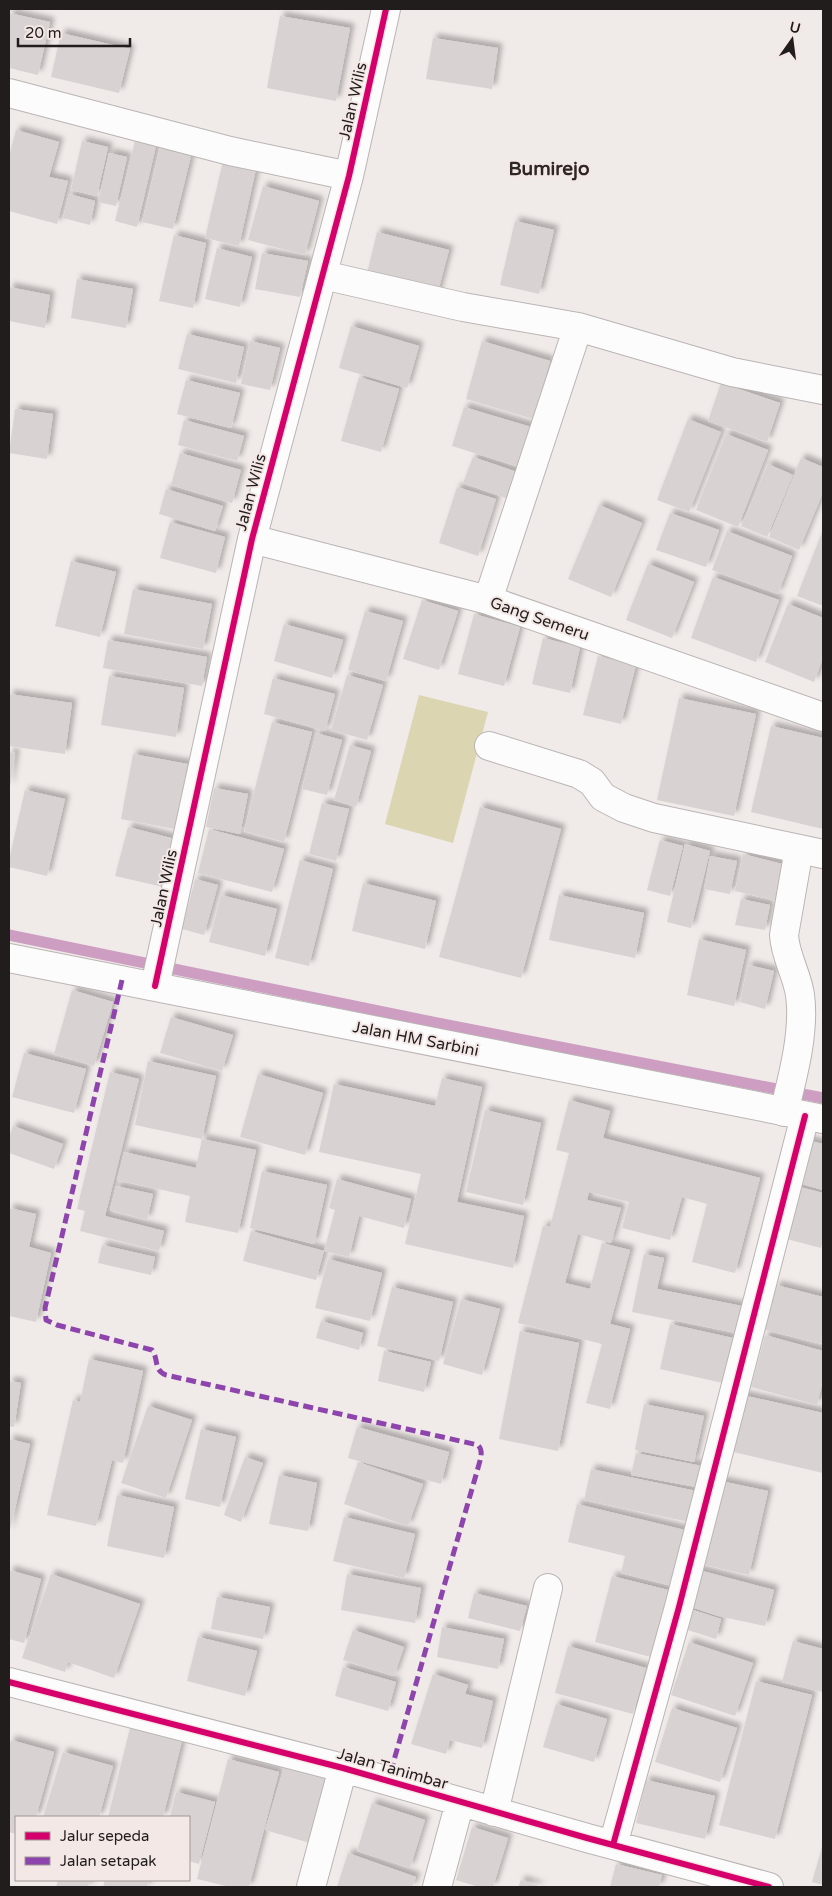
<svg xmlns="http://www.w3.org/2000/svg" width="832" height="1896" viewBox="0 0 832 1896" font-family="'Varela Round',sans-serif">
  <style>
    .green { fill: #dbd5b2 }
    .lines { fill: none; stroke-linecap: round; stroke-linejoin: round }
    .stream { stroke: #cd9ec2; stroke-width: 11 }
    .building { fill: #d8d3d2; filter: url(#shadow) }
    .minor-casing { stroke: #bab5b4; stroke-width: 30 }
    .major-casing { stroke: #bab5b4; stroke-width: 30 }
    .minor { stroke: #fdfcfc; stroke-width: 28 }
    .major { stroke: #fdfcfc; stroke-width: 28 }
    .quiet { stroke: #8e44ad; stroke-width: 5; stroke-dasharray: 10 5; stroke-linecap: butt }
    .cycleway-casing { stroke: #f3e8e5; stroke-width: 9 }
    .cycleway { stroke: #d6006c; stroke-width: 6 }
    .labels { text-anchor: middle; stroke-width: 4; stroke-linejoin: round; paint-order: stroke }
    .street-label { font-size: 16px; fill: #211d1c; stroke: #f3e8e5 }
    .quarter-label { font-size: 19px; font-weight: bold; fill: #2f2725; stroke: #f3e8e5 }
  </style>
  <defs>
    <filter id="shadow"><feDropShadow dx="4.5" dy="-4.5" stdDeviation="2.5" flood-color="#0004"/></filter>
  </defs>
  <rect width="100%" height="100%" fill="#f0eae8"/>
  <path class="green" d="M419 695 488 712 453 843 385 824Z"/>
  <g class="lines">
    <path class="stream" d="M9 935 432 1022 823 1098"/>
  </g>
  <path class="building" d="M9 13 50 22 38 75 9 68Z
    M280 16 350 28 336 101 267 88Z
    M61 33 130 49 119 93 51 77Z
    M433 38 498 48 492 89 426 79Z
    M16 130 59 142 49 177 68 181 57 224 9 211V156Z
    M82 141 108 147 97 196 71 190Z
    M135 141 156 146 137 227 115 221Z
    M160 148 191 156 173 229 142 222Z
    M109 153 127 157 116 206 98 202Z
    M223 161 256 169 239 246 205 238Z
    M263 186 319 201 305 255 248 240Z
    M69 194 95 201 90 225 63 218Z
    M515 221 554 230 539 294 500 285Z
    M377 232 449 250 437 295 366 278Z
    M174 235 206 243 193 308 159 301Z
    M217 248 252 257 240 307 205 299Z
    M262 253 308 261 300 297 255 289Z
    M77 279 133 289 126 328 71 318Z
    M9 287 50 295 45 328 9 321Z
    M351 326 419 346 407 388 339 368Z
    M187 334 244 347 236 383 178 369Z
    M250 341 280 348 270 390 241 384Z
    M482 341 550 361 533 419 466 399Z
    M359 377 399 389 381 452 341 441Z
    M186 380 240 393 231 428 177 414Z
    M721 383 780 403 767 442 708 421Z
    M464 407 531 427 519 467 452 446Z
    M15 409 53 414 47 459 9 453Z
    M688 419 721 432 689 512 657 500Z
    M184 420 244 436 237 461 178 445Z
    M726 434 768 450 738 527 696 510Z
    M180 453 241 470 232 503 171 485Z
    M473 457 523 474 514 501 463 483Z
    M801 458 823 467V492L799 550 769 537Z
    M768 464 793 475 767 537 741 526Z
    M457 487 496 499 478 556 439 543Z
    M166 489 223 506 215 531 159 514Z
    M599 505 642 523 611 597 568 579Z
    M670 513 719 530 706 567 656 550Z
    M170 522 225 537 216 573 160 558Z
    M823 530V606L797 596Z
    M727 531 792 556 778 594 712 570Z
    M71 561 116 572 100 637 55 626Z
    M648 564 694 582 672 638 626 620Z
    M713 577 779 600 756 662 691 638Z
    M133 589 212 604 203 649 124 634Z
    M422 600 458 611 439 670 403 659Z
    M788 604 823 618V658L814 682 765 662Z
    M365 611 403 621 386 681 348 670Z
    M474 614 520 627 504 686 458 674Z
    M284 624 343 640 332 678 274 661Z
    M543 638 580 647 570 693 532 684Z
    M108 640 207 657 202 686 103 668Z
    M598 656 636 665 621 724 583 715Z
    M347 675 383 685 367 740 331 730Z
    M109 676 184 688 176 737 101 725Z
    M273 678 335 694 325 731 264 714Z
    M9 694 72 703 65 754 9 746Z
    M679 698 756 714 734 816 657 800Z
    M272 722 312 732 284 842 244 831Z
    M771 726 823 738V829L751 812Z
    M316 733 342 740 327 795 302 789Z
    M350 745 371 751 356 807 334 800Z
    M9 752 15 753 10 787H9Z
    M133 754 193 765 180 830 121 819Z
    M214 788 248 794 240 834 206 827Z
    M25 790 65 799 47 876 9 867V860Z
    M322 803 349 809 336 861 309 854Z
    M480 807 561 829 521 978 439 957Z
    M128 827 175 839 163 887 115 876Z
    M209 829 284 849 272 892 198 873Z
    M660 840 683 846 670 896 647 890Z
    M685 844 710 851 691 928 667 922Z
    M743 854 786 865 778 901 735 891Z
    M710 856 737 861 730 894 704 889Z
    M300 860 333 869 309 966 275 958Z
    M195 879 218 885 204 935 182 929Z
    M363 883 436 901 425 949 352 931Z
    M221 895 277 909 265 956 209 942Z
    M559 895 644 913 635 958 549 940Z
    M741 899 770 905 765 930 735 925Z
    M699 939 746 950 734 1006 687 995Z
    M748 965 774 971 765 1009 740 1002Z
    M72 990 113 1002 94 1066 54 1054Z
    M171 1017 233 1035 222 1071 160 1053Z
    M24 1053 86 1069 74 1113 12 1097Z
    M148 1061 216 1076 202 1139 256 1150 238 1233 185 1222 190 1196 117 1180 124 1152 196 1168 202 1139 135 1125Z
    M110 1072 139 1079 105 1216 164 1231 159 1251 80 1231 85 1211 77 1209Z
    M258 1074 323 1093 305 1155 240 1137Z
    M442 1078 482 1087 457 1202 524 1216 513 1268 405 1244 421 1174 319 1152 334 1084 435 1106Z
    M569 1100 610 1111 603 1138 760 1178 735 1273 692 1262 707 1204 682 1197 670 1240 622 1228 629 1202 589 1192 587 1200 621 1208 611 1243 578 1234 565 1283 590 1289 602 1243 630 1250 610 1324 630 1329 610 1409 586 1403 602 1344 518 1323 543 1226 550 1227 569 1153 556 1150Z
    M485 1110 541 1123 523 1205 466 1192Z
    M13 1126 63 1144 54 1169 9 1153V1137Z
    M803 1139 823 1144V1190L791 1181Z
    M262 1171 327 1185 314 1244 250 1228Z
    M337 1179 411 1199 404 1228 359 1216 349 1257 324 1251 335 1210 329 1208Z
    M792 1185 823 1193V1240L821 1248 779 1237Z
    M116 1186 153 1194 147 1220 110 1210Z
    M9 1208 36 1214 29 1247 51 1253 36 1322 9 1316Z
    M251 1231 324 1251 316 1280 243 1261Z
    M102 1245 155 1257 151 1275 98 1263Z
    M644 1254 664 1258 657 1289 742 1306 737 1333 632 1312Z
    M328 1259 382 1273 370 1321 315 1308Z
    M776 1285 823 1297V1344L765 1330Z
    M392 1287 453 1302 439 1361 377 1346Z
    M461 1299 500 1309 482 1375 443 1364Z
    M321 1321 363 1333 359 1350 316 1338Z
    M670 1324 733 1338 723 1383 660 1369Z
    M520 1331 579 1343 558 1451 499 1439Z
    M765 1335 823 1351V1380L817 1405 751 1387Z
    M384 1351 431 1362 424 1392 378 1381Z
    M89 1359 143 1371 123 1463 112 1460 96 1526 47 1515 73 1400 80 1402Z
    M9 1381 21 1383 14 1427 9 1426Z
    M724 1391 823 1413V1473L712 1447Z
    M644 1404 704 1416 694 1462 635 1450Z
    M148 1406 192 1420 166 1498 121 1483Z
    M357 1427 449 1452 441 1484 348 1458Z
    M201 1429 236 1437 220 1507 185 1499Z
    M9 1439 30 1444 9 1534Z
    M636 1453 707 1467 702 1488 631 1475Z
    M245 1457 263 1463 241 1522 224 1515Z
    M358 1462 423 1484 408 1526 344 1504Z
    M591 1469 701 1492 694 1523 584 1500Z
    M279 1475 317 1483 308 1531 269 1524Z
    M716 1480 768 1491 749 1575 696 1563Z
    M117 1495 174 1507 164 1558 107 1546Z
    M577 1504 689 1531 676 1587 621 1573 625 1556 568 1542Z
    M344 1517 415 1534 404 1578 333 1561Z
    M695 1569 774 1590 765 1626 718 1616 685 1605Z
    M9 1570 41 1579 24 1643 9 1639Z
    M51 1574 140 1604 114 1678 68 1662 65 1672 22 1658Z
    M347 1574 421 1588 415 1623 341 1610Z
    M612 1576 676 1592 658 1659 595 1642Z
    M474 1593 527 1606 520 1631 468 1618Z
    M217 1597 270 1607 263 1639 211 1629Z
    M684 1607 721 1619 716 1639 678 1627Z
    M442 1627 504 1639 498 1669 437 1657Z
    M353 1630 404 1647 394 1676 343 1660Z
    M198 1637 257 1651 245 1696 187 1681Z
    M793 1641 823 1649V1692L782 1682Z
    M689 1642 753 1663 735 1716 671 1695Z
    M568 1646 646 1668 633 1714 555 1693Z
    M343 1667 396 1682 388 1711 335 1696Z
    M433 1674 468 1685 465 1694 493 1701 482 1748 450 1740 446 1754 411 1744Z
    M756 1681 812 1695 775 1839 719 1825Z
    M556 1704 607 1719 594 1762 543 1747Z
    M672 1708 737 1728 720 1782 655 1762Z
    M130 1728 182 1741 163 1817H108Z
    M11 1740 54 1752 36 1817H16V1834L9 1832V1747Z
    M63 1752 113 1766 99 1817H43Z
    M228 1759 279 1772 249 1887H230L197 1879Z
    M285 1764 330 1778 310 1843 265 1830Z
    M646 1780 715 1796 705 1839 636 1823Z
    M176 1792 215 1802 199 1864 189 1861V1817H170Z
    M372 1803 425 1820 410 1868 357 1851Z
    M472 1827 508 1838 493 1887H479L456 1880Z
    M823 1844V1885L812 1882Z
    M348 1853 416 1877 412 1887H337Z
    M616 1864 662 1875 659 1887H610Z
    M58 1880H90L88 1887H56Z
    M105 1880H149L147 1887H103Z
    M521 1880 542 1887H518Z"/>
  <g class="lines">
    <defs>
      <path id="minor" d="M9 93 230 151 349 176
        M323 275 463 307 578 327 488 600
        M578 327 732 372 823 390
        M252 539 488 600 823 717
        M489 746 579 774 592 782 603 797 624 808 654 818 823 854
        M155 986 252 539 349 176 386 9
        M784 1112C793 1076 805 1031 800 995 797 974 785 956 784 935L799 849
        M9 1682 343 1768 587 1838 769 1887
        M494 1812 548 1588
        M613 1845 679 1607 805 1116
        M311 1887 343 1768
        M437 1887 460 1802"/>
      <path id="major" d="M9 958 823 1119"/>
    </defs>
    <use href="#minor" class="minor-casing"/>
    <use href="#major" class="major-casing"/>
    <use href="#minor" class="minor"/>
    <use href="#major" class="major"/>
    <path class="quiet" d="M122 980 45 1308 46 1320 57 1325 152 1350C159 1359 153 1370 166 1375L478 1445C484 1451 480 1460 478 1468L388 1781"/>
    <defs>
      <path id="cycleway" d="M155 986 252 539 349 176 386 9
        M9 1682 343 1768 587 1838 769 1887
        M613 1845 679 1607 805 1116"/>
    </defs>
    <use href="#cycleway" class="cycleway-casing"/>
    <use href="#cycleway" class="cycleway"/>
  </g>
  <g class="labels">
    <g class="street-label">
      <text transform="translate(352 101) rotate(-77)" y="6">Jalan Wilis</text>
      <text transform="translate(250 492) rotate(-75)" y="6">Jalan Wilis</text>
      <text transform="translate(540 618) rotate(19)" y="6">Gang Semeru</text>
      <text transform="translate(163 888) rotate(-78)" y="6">Jalan Wilis</text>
      <text transform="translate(416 1038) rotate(11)" y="6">Jalan HM Sarbini</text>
      <text transform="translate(393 1768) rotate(16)" y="6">Jalan Tanimbar</text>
    </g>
    <g class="quarter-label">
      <text x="549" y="175">Bumirejo</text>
    </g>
  </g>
  <rect width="832" height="1896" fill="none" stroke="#211d1c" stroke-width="20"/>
  <rect x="15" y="1816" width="175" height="65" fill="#f3e8e5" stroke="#9f9795"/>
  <rect x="25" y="1832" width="25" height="8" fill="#d6006c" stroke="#9f9795"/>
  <text x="60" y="1841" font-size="15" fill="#211d1c">Jalur sepeda</text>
  <rect x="25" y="1857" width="25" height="8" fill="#8e44ad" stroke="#9f9795"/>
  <text x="60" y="1866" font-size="15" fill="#211d1c">Jalan setapak</text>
  <g transform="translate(792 40) rotate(14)" stroke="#f3e8e5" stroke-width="4" paint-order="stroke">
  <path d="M0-4L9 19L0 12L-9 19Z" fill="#211d1c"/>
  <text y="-8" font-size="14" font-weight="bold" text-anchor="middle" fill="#211d1c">U</text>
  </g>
  <path d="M18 38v8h112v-8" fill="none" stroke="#211d1c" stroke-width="2.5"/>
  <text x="25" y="38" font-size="15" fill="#211d1c" stroke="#f3e8e5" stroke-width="4" paint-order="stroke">20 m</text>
</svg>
